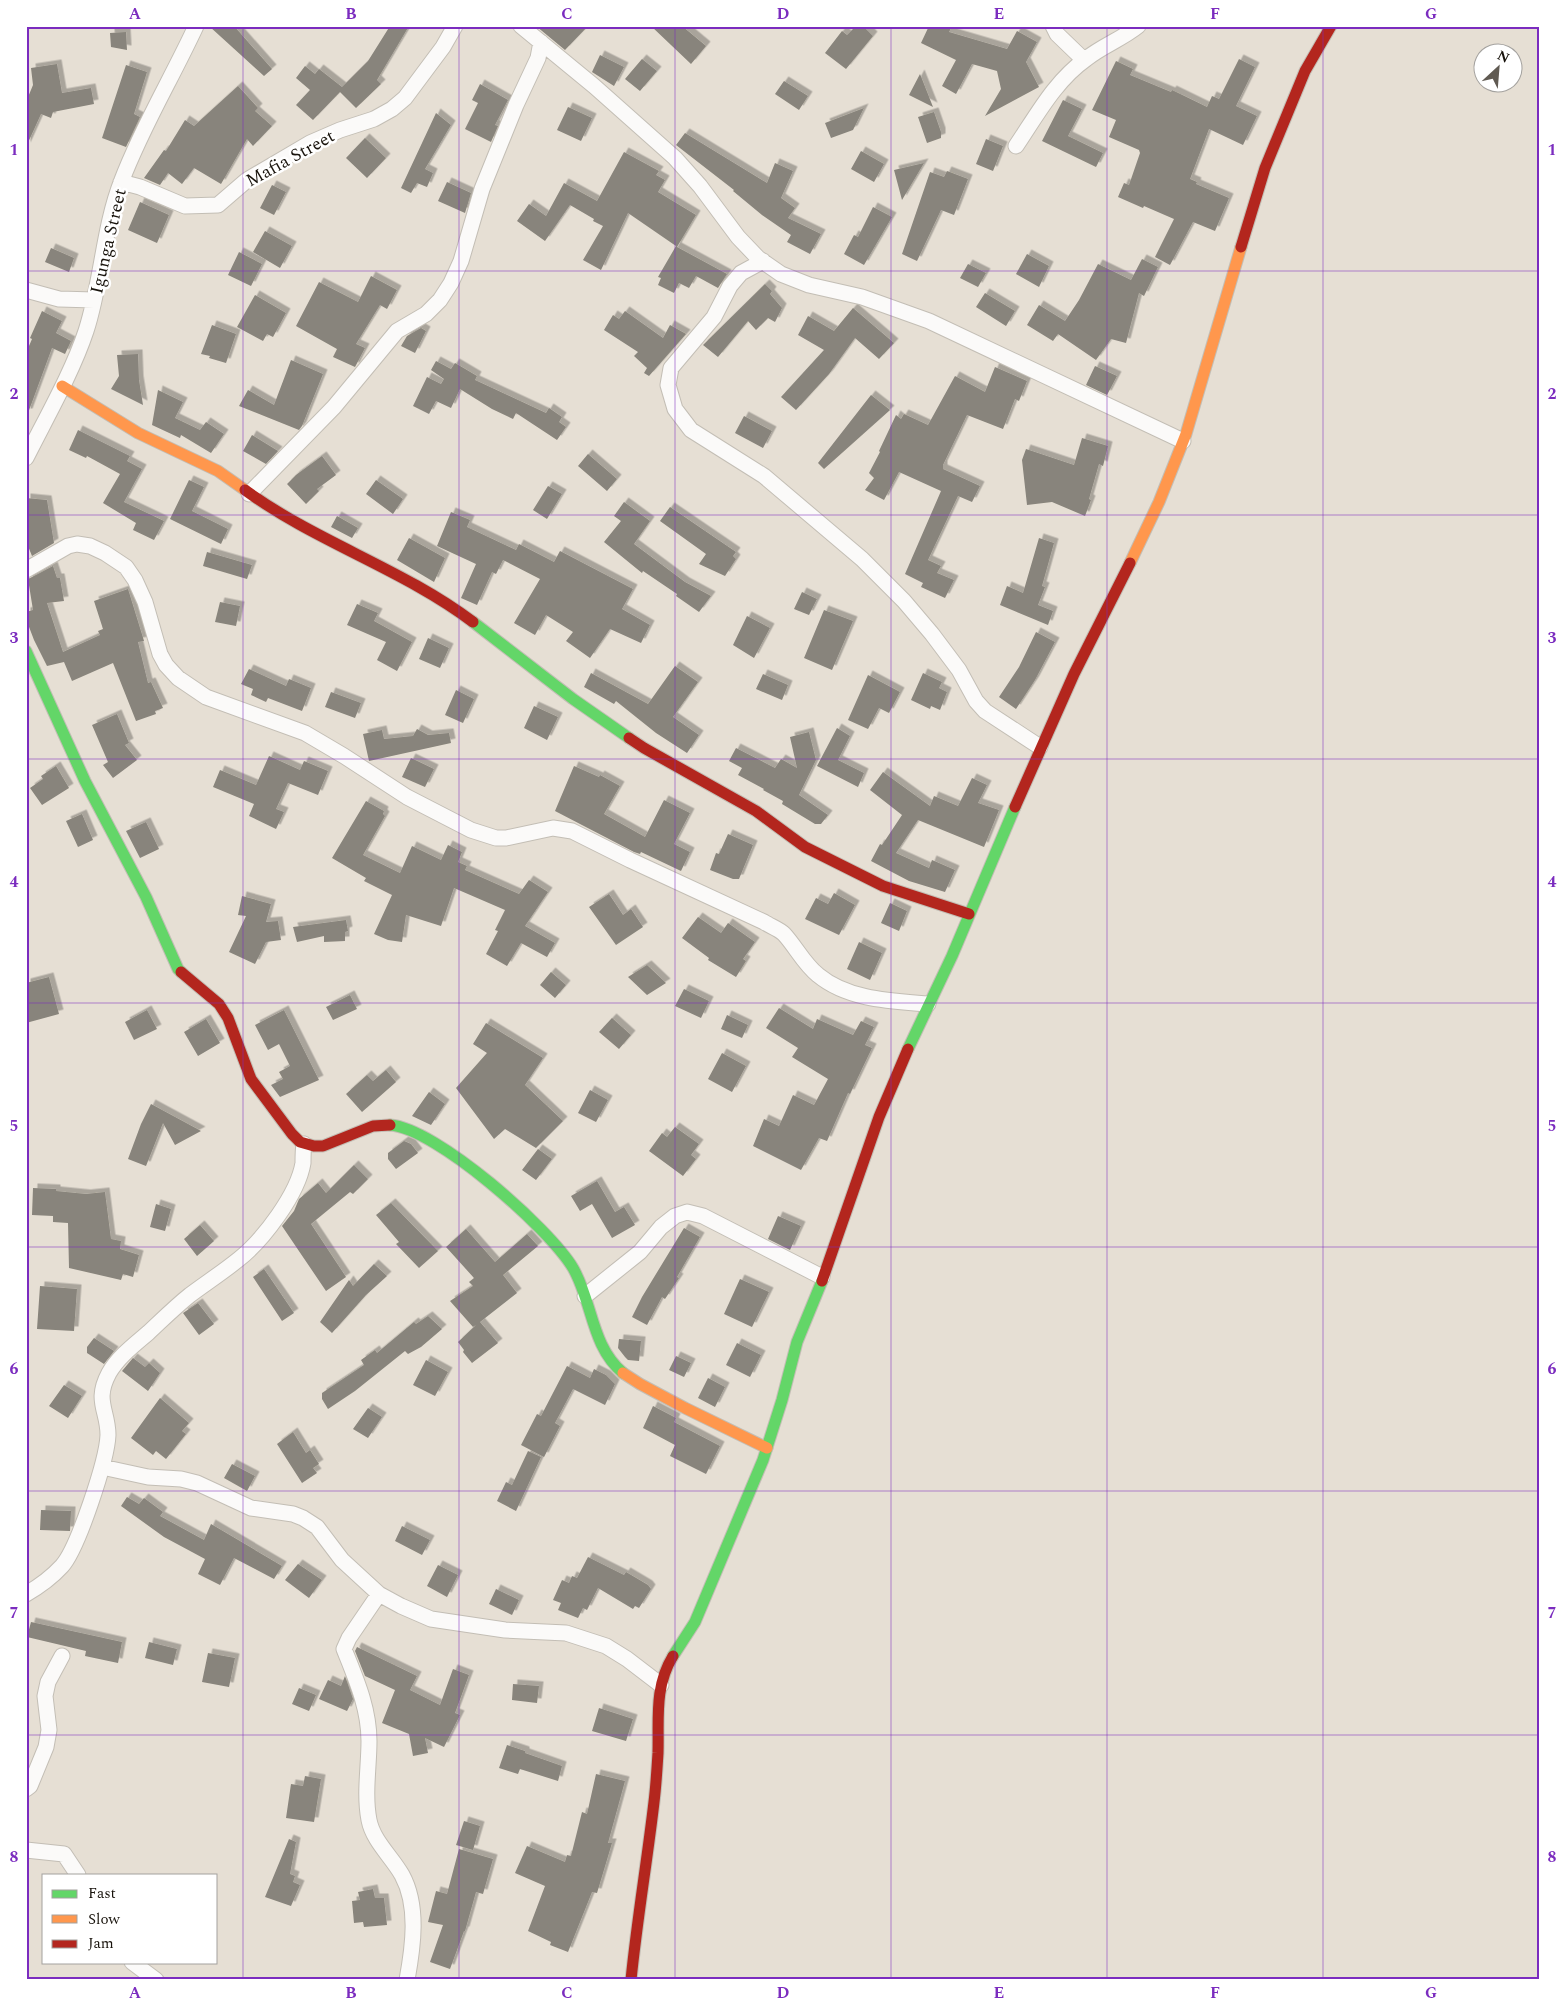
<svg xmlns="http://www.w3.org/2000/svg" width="1566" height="2006" viewBox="0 0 1566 2006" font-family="Spectral,serif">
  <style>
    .building { fill: #88847b; filter: url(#shadow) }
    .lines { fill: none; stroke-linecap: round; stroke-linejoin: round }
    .street-casing { stroke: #c3beb5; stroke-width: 17 }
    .fast-casing { stroke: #c3beb5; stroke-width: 13 }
    .slow-casing { stroke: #c3beb5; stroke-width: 13 }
    .jam-casing { stroke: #c3beb5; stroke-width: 13 }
    .street { stroke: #fbfaf9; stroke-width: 15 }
    .fast { stroke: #63d668; stroke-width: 11 }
    .slow { stroke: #ff974d; stroke-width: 11 }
    .jam { stroke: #b3261e; stroke-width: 11 }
    .grid { fill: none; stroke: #7b2cbf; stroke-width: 1; stroke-opacity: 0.55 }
    .labels { text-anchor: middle; stroke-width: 5; stroke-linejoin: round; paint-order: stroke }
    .street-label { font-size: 18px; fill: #18130c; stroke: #fff }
    .neatline { fill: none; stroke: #7b2cbf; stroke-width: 2 }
    .grid-label { font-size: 16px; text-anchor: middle; font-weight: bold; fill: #7b2cbf }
  </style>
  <defs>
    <filter id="shadow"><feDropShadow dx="4.5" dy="-4.5" stdDeviation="0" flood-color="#0004"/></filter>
  </defs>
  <rect width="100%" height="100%" fill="#e6dfd4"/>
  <path class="building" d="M209 26H234L272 69 264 76Z
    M390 26H409L377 80 381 84 356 108 340 92 313 120 296 105 310 90 296 78 305 66 315 74 319 69 342 87 368 61Z
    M536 26H588L565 50Z
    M651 26H682L706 46 691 64Z
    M856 26H863L873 36 846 69 825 53 842 31 847 35Z
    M929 26H952L949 32 1007 49 1017 31 1037 42 1026 62 1039 87 985 116 1001 89 997 71 972 64 956 94 942 86 956 60 921 43Z
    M126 32 127 50 111 47 110 33Z
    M600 55 624 67 614 86 592 72Z
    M642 59 657 71 640 91 625 79Z
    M1239 59 1255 67 1236 106 1257 116 1243 145 1209 129 1190 179 1197 182 1196 184 1229 198 1215 231 1193 222 1170 265 1155 257 1174 219 1144 206 1143 208 1118 197 1124 183 1129 185 1140 153 1139 150 1109 137 1116 120 1092 110 1116 61 1133 69 1130 75 1171 92 1172 90 1207 107 1212 96 1219 99Z
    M57 64 62 93 91 88 94 104 53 112 51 118 41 114 26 147V102L33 85 31 68Z
    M126 65 147 72 134 114 140 117 126 147 102 138Z
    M920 74 933 107 909 95Z
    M784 81 808 96 799 110 775 94Z
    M480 84 508 100 495 125 498 126 491 142 465 129 478 103 472 100Z
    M238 86 258 108 255 111 272 126 253 146 247 139 221 184 194 168 182 184 168 173 160 185 144 178 164 150 166 151 185 120 194 126Z
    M1063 100 1082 109 1068 136 1103 153 1096 167 1042 141Z
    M568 107 592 118 581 141 557 130Z
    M864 108 853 130 831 138 825 123Z
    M934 112 941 132V138L927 143 918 117Z
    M436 113 451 125 425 169 433 173 427 187 417 183 411 193 401 188Z
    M685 133 767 183 775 163 793 171 781 198 795 208 788 218 821 234 810 254 787 242 791 235 762 215 733 191 734 190 676 145Z
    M365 138 386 158 367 178 346 158Z
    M986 139 1003 146 993 171 976 164Z
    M861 151 884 164 874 182 851 169Z
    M624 152 659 171 656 175 665 180 658 192 696 215 677 247 727 274 718 288 696 276 689 288 679 283 674 293 658 285 661 278 658 277 676 246 628 213 601 270 583 260 603 226 593 221 594 219 570 205 545 241 517 221 529 204 546 216 564 183 597 201Z
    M924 163 902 200 894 170Z
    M947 171 968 179 954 215 941 210 917 261 902 254 930 172 944 177Z
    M447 182 471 193 465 213 438 201Z
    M272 185 286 192 274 215 260 208Z
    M140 202 169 215 157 243 128 230Z
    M873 207 892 217 864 265 844 254 854 235 858 237Z
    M265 231 292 246 280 268 253 252Z
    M51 248 74 258 69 272 45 262Z
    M239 252 262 264 251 286 228 275Z
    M1027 254 1049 266 1039 287 1016 274Z
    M1142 259 1158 267 1144 296 1139 293 1126 343 1111 339 1096 360 1058 334 1053 341 1027 325 1039 305 1065 321 1079 300 1098 264 1131 280Z
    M968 264 986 273 978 287 960 278Z
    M371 276 397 290 387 309 380 305 356 344 365 348 355 367 333 357 337 349 296 326 319 282 358 302Z
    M765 284 772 291 770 294 782 308 775 322 768 318 756 330 748 321 718 357 703 345Z
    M985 293 1015 311 1006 326 976 307Z
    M255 295 286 313 273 337 267 334 263 341 237 327Z
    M853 308 894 343 879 359 855 338 829 374 796 410 781 397 824 350 798 335 808 316 834 331Z
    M42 311 62 321 56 333 71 341 65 354 52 348 28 413H26V353L32 339 30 338Z
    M625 311 663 338 670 325 686 334 649 376 644 373 647 368 634 356 638 352 604 330 613 315 619 319Z
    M212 325 236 334 226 363 209 358 210 356 201 354Z
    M421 328 426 331 415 353 401 346 407 336Z
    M138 354 139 380 143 405 111 389 119 376 117 355Z
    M291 360 323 374 302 426 299 430 239 406 248 390 274 405Z
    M436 361 451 369 455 363 477 376 475 380 546 413 549 408 562 417 559 422 566 427 557 440 516 413 513 419 492 409 460 389 451 408 436 401 429 414 413 406 427 377 441 384 444 379 431 370Z
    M1095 366 1117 376 1107 395 1086 385Z
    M995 367 1027 381 1019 401 1015 399 1003 429 967 415 943 465V469L980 486 972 502 958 496 928 560 941 566 937 573 954 580 945 598 921 587 923 583 905 574 941 491 899 472 884 500 865 490 874 478 869 473 880 452 879 451 896 415 901 419 904 414 928 425 955 376 985 392Z
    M158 390 183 402 175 418 200 430 206 422 224 434 211 453 181 435 180 438 152 425Z
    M871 395 890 410 824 469 818 463Z
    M744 416 772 431 763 448 735 433Z
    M78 430 130 456 127 461 142 469 124 502 164 521 154 540 133 530 136 523 103 503 120 474 87 456 86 458 69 450Z
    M252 435 278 451 266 464 243 451Z
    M1082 438 1108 446 1103 466 1099 464 1089 499 1091 500 1085 516 1052 502 1027 505 1022 460 1026 449 1074 465Z
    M588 454 617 479 607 491 578 466Z
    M322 456 336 475 317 489 319 491 306 504 287 484 296 475Z
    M189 480 204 487 192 511 228 529 221 544 170 519Z
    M376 480 403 499 393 514 366 494Z
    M548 486 562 494 547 519 533 510Z
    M26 498 47 500 54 543 32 556 26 541Z
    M624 502 650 521 634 544 685 582 711 596 699 612 676 596 677 594 643 571 642 573 604 542 621 521 614 516Z
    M670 507 736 552 733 556 736 559 725 576 699 564 706 554 660 521Z
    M451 512 470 520 467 527 516 550 519 544 554 562 560 551 633 589 622 609 650 625 641 643 610 629 590 658 566 641 573 632 546 615 535 635 514 623 540 579 503 560 496 574 492 572 477 605 461 598 476 564 437 546Z
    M337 516 358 528 352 538 331 527Z
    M409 538 445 558 434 582 397 560Z
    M1039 538 1054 543 1042 586 1045 587 1038 605 1053 611 1048 625 1000 605 1007 586 1023 593Z
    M207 552 252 565 247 579 203 566Z
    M53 566 57 578H60L64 601 47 603 63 652 100 635 98 631 103 629 94 601 128 589 144 641 138 642 148 683 151 682 163 708 155 711 156 714 136 721 113 663 72 681 64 662 47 666 34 640 26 619V612L33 610 28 579 38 574 41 581 38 574Z
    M802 592 817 599 809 615 794 609Z
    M220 602 240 606 236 626 215 622Z
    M357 604 378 613 374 621 412 642 397 671 377 660 386 642 347 625Z
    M824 610 853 621 832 670 804 658Z
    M747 616 770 628 754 658 733 645Z
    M1036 632 1055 642 1035 680 1016 709 999 697 1019 667Z
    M428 638 449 648 440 668 419 659Z
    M675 666 698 682 673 717 699 735 687 753 656 733 616 701 614 704 584 687 591 673 648 704Z
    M249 669 286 686 289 679 311 688 302 711 268 698 266 702 251 695 253 689 241 684Z
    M923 673 942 682 939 688 947 692 940 710 931 706 930 709 911 700Z
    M763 674 788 685 782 700 756 689Z
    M868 675 900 692 889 713 879 708 868 729 848 720Z
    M456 690 474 699 463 723 445 715Z
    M331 692 361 703 355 718 325 707Z
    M534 706 558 717 547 740 524 728Z
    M117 714 129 743 125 745 137 760 113 778 103 765 108 762 92 725Z
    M837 728 850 736 838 760 864 773 858 787 817 766Z
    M417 729 428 735 449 733 451 743 369 761 363 734 382 730 384 739 413 736Z
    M809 732 816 760 799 795 828 815 821 824H815L782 804 783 801 763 790 764 789 738 775 742 768 729 761 736 748 775 768 781 759 797 768 790 737Z
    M269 756 300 770 304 761 328 771 318 795 288 783 276 809 284 812 276 829 249 816 254 804 213 787 220 770 256 785Z
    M411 758 434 769 425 787 402 777Z
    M56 766 69 788 42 805 30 788 43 779 41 776Z
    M574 766 599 777 600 775 620 786 604 814 645 837 664 800 690 813 674 844 690 852 681 871 641 852 640 854 634 852 555 811Z
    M883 772 930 806 934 796 958 806 972 778 987 785 978 803 999 810 984 847 918 820 896 853 929 868 932 860 955 870 945 892 909 881 871 861 880 844 882 845 902 815 870 790Z
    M366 801 384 811 383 814 385 816 363 855 400 873 412 846 441 860 448 845 462 852 458 862 467 866 465 870 519 894 529 880 548 892 525 926 555 943 547 957 521 943 507 966 486 954 498 931 495 930 505 910 454 888 441 926 406 915 402 942 388 940 374 934 392 895 364 881 366 878 332 858Z
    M82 814 93 840 78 847 66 821Z
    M146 822 159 849 140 858 126 831Z
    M728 834 753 845 739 879H733L710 870 716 853 719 854Z
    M834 893 855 905 839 935 805 919 816 898 828 904Z
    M609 894 623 915 631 909 643 927 616 945 589 907Z
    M242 896 271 904 266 922 278 921 281 940 266 942 255 964 229 952 246 916 238 915Z
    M890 903 907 911 899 931 881 923Z
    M698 917 721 933 728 923 755 942 743 959 746 961 736 977 708 960 709 958 682 938Z
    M346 920 348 931 345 932V941L324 942V936L297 942 293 927Z
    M859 942 882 953 870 980 847 969Z
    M647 965 666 983 647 995 628 977Z
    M551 972 566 985 555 998 540 985Z
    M49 977 59 1014 26 1023V983Z
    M684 989 709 1001 701 1018 675 1006Z
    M350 995 357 1009 333 1020 326 1007Z
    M779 1008 813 1029 817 1019 853 1035 861 1021 874 1027 865 1045 872 1048 850 1094 848 1093 827 1141 819 1138 801 1170 753 1146 764 1119 779 1126 793 1095 814 1105 828 1079 792 1057 798 1048 766 1028Z
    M147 1010 157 1029 134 1040 125 1022Z
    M284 1010 319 1080 280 1097 271 1085 283 1079 279 1072 290 1066 279 1044 268 1050 255 1025Z
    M727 1015 748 1025 742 1038 721 1029Z
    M612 1018 631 1035 619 1049 599 1032Z
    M206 1019 220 1043 198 1056 184 1032Z
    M486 1023 543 1058 525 1085 563 1121 536 1148 505 1129 494 1139 456 1088 487 1053 473 1044Z
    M722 1053 746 1066 732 1092 708 1079Z
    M386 1070 396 1082 362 1112 346 1094 367 1075 373 1081Z
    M590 1090 608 1100 596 1122 578 1113Z
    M429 1092 445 1104 431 1125 412 1116Z
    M151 1104 201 1131 175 1145 163 1123 146 1166 128 1159 141 1124Z
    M675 1127 699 1144 691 1155 696 1159 683 1176 649 1151 662 1133 667 1137Z
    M404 1141 411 1144 418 1153 396 1169 388 1159V1153Z
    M538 1149 552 1159 536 1180 522 1170Z
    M354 1165 368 1179 353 1194 350 1192 311 1224 346 1277 326 1291 282 1226 294 1211 299 1199 318 1183 326 1193Z
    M597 1181 615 1212 624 1207 635 1225 612 1238 592 1204 580 1211 571 1196Z
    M33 1188 56 1189V1191L86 1194 105 1192 111 1239 121 1241 120 1249 139 1255 133 1277 123 1274 121 1280 69 1268 68 1223 53 1222V1216L32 1215Z
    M391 1203 438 1251 419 1268 396 1244 399 1242 376 1215Z
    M156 1204 171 1209 165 1231 150 1227Z
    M778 1216 801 1226 790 1250 768 1239Z
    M200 1225 214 1241 197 1256 184 1239Z
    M684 1228 700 1237 677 1277 679 1278 665 1299 662 1297 647 1325 632 1317 642 1297Z
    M466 1229 495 1262 527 1234 538 1246 503 1275 517 1293 480 1322 498 1343 472 1363 463 1352 464 1350 458 1342 476 1325 473 1327 450 1301 473 1286 469 1282 474 1278 446 1247Z
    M374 1264 387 1276 366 1295 332 1333 320 1322 349 1280 353 1286Z
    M264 1269 294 1313 282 1321 253 1277Z
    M740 1279 769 1292 752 1327 724 1314Z
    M40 1286 77 1289 74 1331 37 1329Z
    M198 1303 214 1324 199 1335 183 1313Z
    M428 1316 442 1329 421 1347 408 1354 405 1351 355 1391 328 1409 322 1399V1393L364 1365 361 1360 375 1350 377 1353 414 1322 416 1324Z
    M94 1338 114 1351 104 1364 87 1353V1347Z
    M619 1339 641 1341 639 1361 628 1360 625 1357 618 1348Z
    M737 1343 761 1355 750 1377 726 1365Z
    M676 1356 691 1363 684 1377 669 1370Z
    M133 1358 145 1367 149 1363 160 1373 148 1391 122 1371Z
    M426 1360 448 1372 435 1396 413 1385Z
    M567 1366 590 1378 594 1369 606 1375 615 1384 605 1405 573 1389 555 1423 560 1426 544 1457 521 1445 537 1414 541 1416Z
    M708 1378 725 1387 715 1407 698 1398Z
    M64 1385 82 1396 68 1418 49 1406Z
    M160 1398 189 1423 182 1431 186 1434 166 1459 156 1451 153 1455 131 1438Z
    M653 1406 676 1418 674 1422 720 1446 706 1474 670 1456 675 1445 643 1428Z
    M368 1408 382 1417 368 1438 353 1429Z
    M293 1432 306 1453 310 1450 319 1464 313 1468 317 1473 302 1483 277 1444Z
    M528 1451 541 1457 516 1511 497 1501 506 1482 512 1485Z
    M232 1464 255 1476 247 1491 224 1478Z
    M127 1497 139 1504 144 1498 163 1512 160 1516 204 1540 211 1524 282 1566 274 1579 234 1558 220 1585 198 1574 205 1559 164 1537 121 1506Z
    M41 1510 71 1511 70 1531 40 1530Z
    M402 1526 430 1540 422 1555 395 1541Z
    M588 1557 624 1575 626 1572 648 1585 651 1589 639 1608 635 1606 633 1609 598 1588 587 1610 583 1608 578 1618 558 1610 561 1603 553 1600 562 1580 569 1583 572 1576 577 1578Z
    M298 1564 322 1580 309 1598 285 1580Z
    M438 1565 458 1575 447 1597 427 1586Z
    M496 1589 519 1600 512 1615 489 1604Z
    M31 1622 122 1642 118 1663 85 1656 86 1651 27 1637Z
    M149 1642 177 1649 173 1665 145 1658Z
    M357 1647 417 1676 410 1690 440 1705 453 1669 469 1675 455 1713 460 1715 444 1747 425 1738 428 1753 413 1756 409 1734 382 1723 395 1690 365 1676 355 1651Z
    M208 1653 235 1658 229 1687 202 1682Z
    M345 1676 353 1699 347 1711 319 1699 328 1680 341 1686Z
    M513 1684 539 1686 537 1703 512 1700Z
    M299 1688 316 1695 309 1711 292 1704Z
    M599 1708 633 1719 626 1741 592 1731Z
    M507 1745 525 1751V1753L562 1766 558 1781 520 1769 518 1774 499 1768Z
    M596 1774 625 1781 608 1843H612L597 1893 592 1892 568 1952 550 1945 551 1942 528 1931 545 1886 515 1873 527 1846 565 1862 567 1855 571 1856 582 1812 587 1814Z
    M305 1776 321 1779 314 1822 286 1818 291 1784 303 1786Z
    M464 1821 480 1826 473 1850 456 1845Z
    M289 1839 296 1842 290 1874 295 1876 293 1882 300 1885 291 1906 265 1897Z
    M459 1849 493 1859 483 1894 476 1892 465 1931H464L450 1969 430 1962 443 1925 428 1922 436 1891 447 1894Z
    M373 1889 375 1898H384L387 1925 364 1927 363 1922 354 1923 352 1901 360 1900 358 1892Z"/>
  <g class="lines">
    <defs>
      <path id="street" d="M521 26 594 86 675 158 700 186 738 237 758 258 781 274 809 285 862 297 929 321 1183 441
        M1053 26 1057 34 1084 60
        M1016 146C1037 115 1055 81 1086 59 1102 46 1122 39 1138 26
        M121 182 140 187 185 206 218 205 247 180 310 143 340 130 374 119 392 109 405 98 443 47 455 26
        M763 261 741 273 730 286 714 317 671 368 668 385 675 409 691 430 764 476 862 559 904 601 932 634 959 670 976 701 985 711 1040 747
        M26 290 59 299 94 300
        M26 458C46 418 72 373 86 331 102 282 103 228 122 180 142 127 172 78 196 26
        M249 494 334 407 397 331 426 314 440 300 451 283 461 261 482 189 516 105 538 58 541 42
        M26 570 68 546 77 544 90 546 105 553 126 567 135 580 145 602 160 654 166 665 178 678 206 697 305 733 344 756 407 797 471 830 496 838H506L553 828 572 831 630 860 764 922C770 926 779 929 784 934 796 947 804 964 818 975 848 1000 892 1001 928 1004
        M585 1296 640 1252 661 1227 675 1216 687 1212 703 1216 822 1277
        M102 1467 148 1477 181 1479 197 1483 251 1508 293 1514 303 1518 317 1527 342 1560 379 1594 401 1606 431 1619 505 1630 566 1633 606 1646 627 1659 661 1685
        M26 1594C40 1586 51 1578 62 1566 78 1548 107 1460 108 1435 108 1410 94 1401 109 1373 118 1357 134 1345 148 1333 162 1320 175 1307 190 1295 206 1283 223 1272 239 1259 263 1240 298 1194 303 1163 303 1157 303 1150 304 1144
        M379 1594 349 1638 344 1649C356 1679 369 1708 369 1741 369 1767 364 1794 369 1820 373 1841 392 1857 402 1875 419 1906 413 1947 407 1980
        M26 1789 30 1786 46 1747 49 1730 45 1696 48 1682 62 1656
        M26 1850 64 1854 78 1875
        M132 1962 156 1980"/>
      <path id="fast" d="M473 622 573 699 629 738
        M26 651 85 781 146 897 178 969 181 972
        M908 1049 952 956 1015 807
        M390 1125C436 1128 549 1228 573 1268 593 1303 591 1346 623 1373
        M673 1656 695 1622 763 1460 782 1400 797 1342 822 1281"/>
      <path id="slow" d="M62 386 138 433 218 471 245 490
        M1130 563 1159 502 1186 434 1241 247
        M623 1373 640 1384 685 1408 767 1448"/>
      <path id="jam" d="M1241 247 1265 168 1305 71 1331 26
        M245 490C316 542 403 569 473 622
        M629 738 644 748 756 811 805 847 883 886 969 914
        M1015 807 1074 674 1130 563
        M181 972 219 1004 228 1018 251 1079 292 1134 300 1142 314 1146H323L373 1126 390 1125
        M822 1281 879 1117 908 1049
        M631 1980C637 1920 647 1862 654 1802 656 1786 657 1769 658 1753 659 1719 654 1687 673 1656"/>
    </defs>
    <use href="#street" class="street-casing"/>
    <use href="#fast" class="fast-casing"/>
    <use href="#slow" class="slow-casing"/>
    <use href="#jam" class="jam-casing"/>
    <use href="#street" class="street"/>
    <use href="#fast" class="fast"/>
    <use href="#slow" class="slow"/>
    <use href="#jam" class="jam"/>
  </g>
  <path class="grid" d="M243 26V1980M459 26V1980M675 26V1980M891 26V1980M1107 26V1980M1323 26V1980M26 271H1540M26 515H1540M26 759H1540M26 1003H1540M26 1247H1540M26 1491H1540M26 1735H1540"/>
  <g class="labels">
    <g class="street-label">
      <text transform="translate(290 158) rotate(-29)" y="6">Mafia Street</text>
      <text transform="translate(108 241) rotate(-77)" y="6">Igunga Street</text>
    </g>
  </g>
  <rect width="1566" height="2006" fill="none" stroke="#ffffff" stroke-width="55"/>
  <rect x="42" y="1874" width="175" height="90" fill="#ffffff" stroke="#a3a19e"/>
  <rect x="52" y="1890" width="25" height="8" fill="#63d668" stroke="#a3a19e"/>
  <text x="88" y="1898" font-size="15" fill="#18130c">Fast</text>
  <rect x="52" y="1915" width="25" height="8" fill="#ff974d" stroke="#a3a19e"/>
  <text x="88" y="1924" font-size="15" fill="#18130c">Slow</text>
  <rect x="52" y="1940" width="25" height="8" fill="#b3261e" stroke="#a3a19e"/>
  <text x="88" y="1948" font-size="15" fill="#18130c">Jam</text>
  <g transform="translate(1498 68) rotate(26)"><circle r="24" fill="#ffffff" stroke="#a3a19e"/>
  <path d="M0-4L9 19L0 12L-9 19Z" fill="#605a52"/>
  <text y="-8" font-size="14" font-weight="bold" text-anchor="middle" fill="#18130c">N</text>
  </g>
  <rect x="28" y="28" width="1510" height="1950" class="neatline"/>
  <g class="grid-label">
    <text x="135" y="19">A</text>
    <text x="351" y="19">B</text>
    <text x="567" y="19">C</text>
    <text x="783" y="19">D</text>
    <text x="999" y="19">E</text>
    <text x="1215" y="19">F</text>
    <text x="1431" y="19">G</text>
    <text x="14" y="155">1</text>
    <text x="1552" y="155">1</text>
    <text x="14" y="399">2</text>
    <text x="1552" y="399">2</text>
    <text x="14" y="643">3</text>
    <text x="1552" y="643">3</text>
    <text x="14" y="887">4</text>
    <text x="1552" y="887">4</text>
    <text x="14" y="1131">5</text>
    <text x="1552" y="1131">5</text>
    <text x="14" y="1374">6</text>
    <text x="1552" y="1374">6</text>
    <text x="14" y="1618">7</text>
    <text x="1552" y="1618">7</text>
    <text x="14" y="1862">8</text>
    <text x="1552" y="1862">8</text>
    <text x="135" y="1998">A</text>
    <text x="351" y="1998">B</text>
    <text x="567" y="1998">C</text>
    <text x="783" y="1998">D</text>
    <text x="999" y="1998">E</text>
    <text x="1215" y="1998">F</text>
    <text x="1431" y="1998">G</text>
  </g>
</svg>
